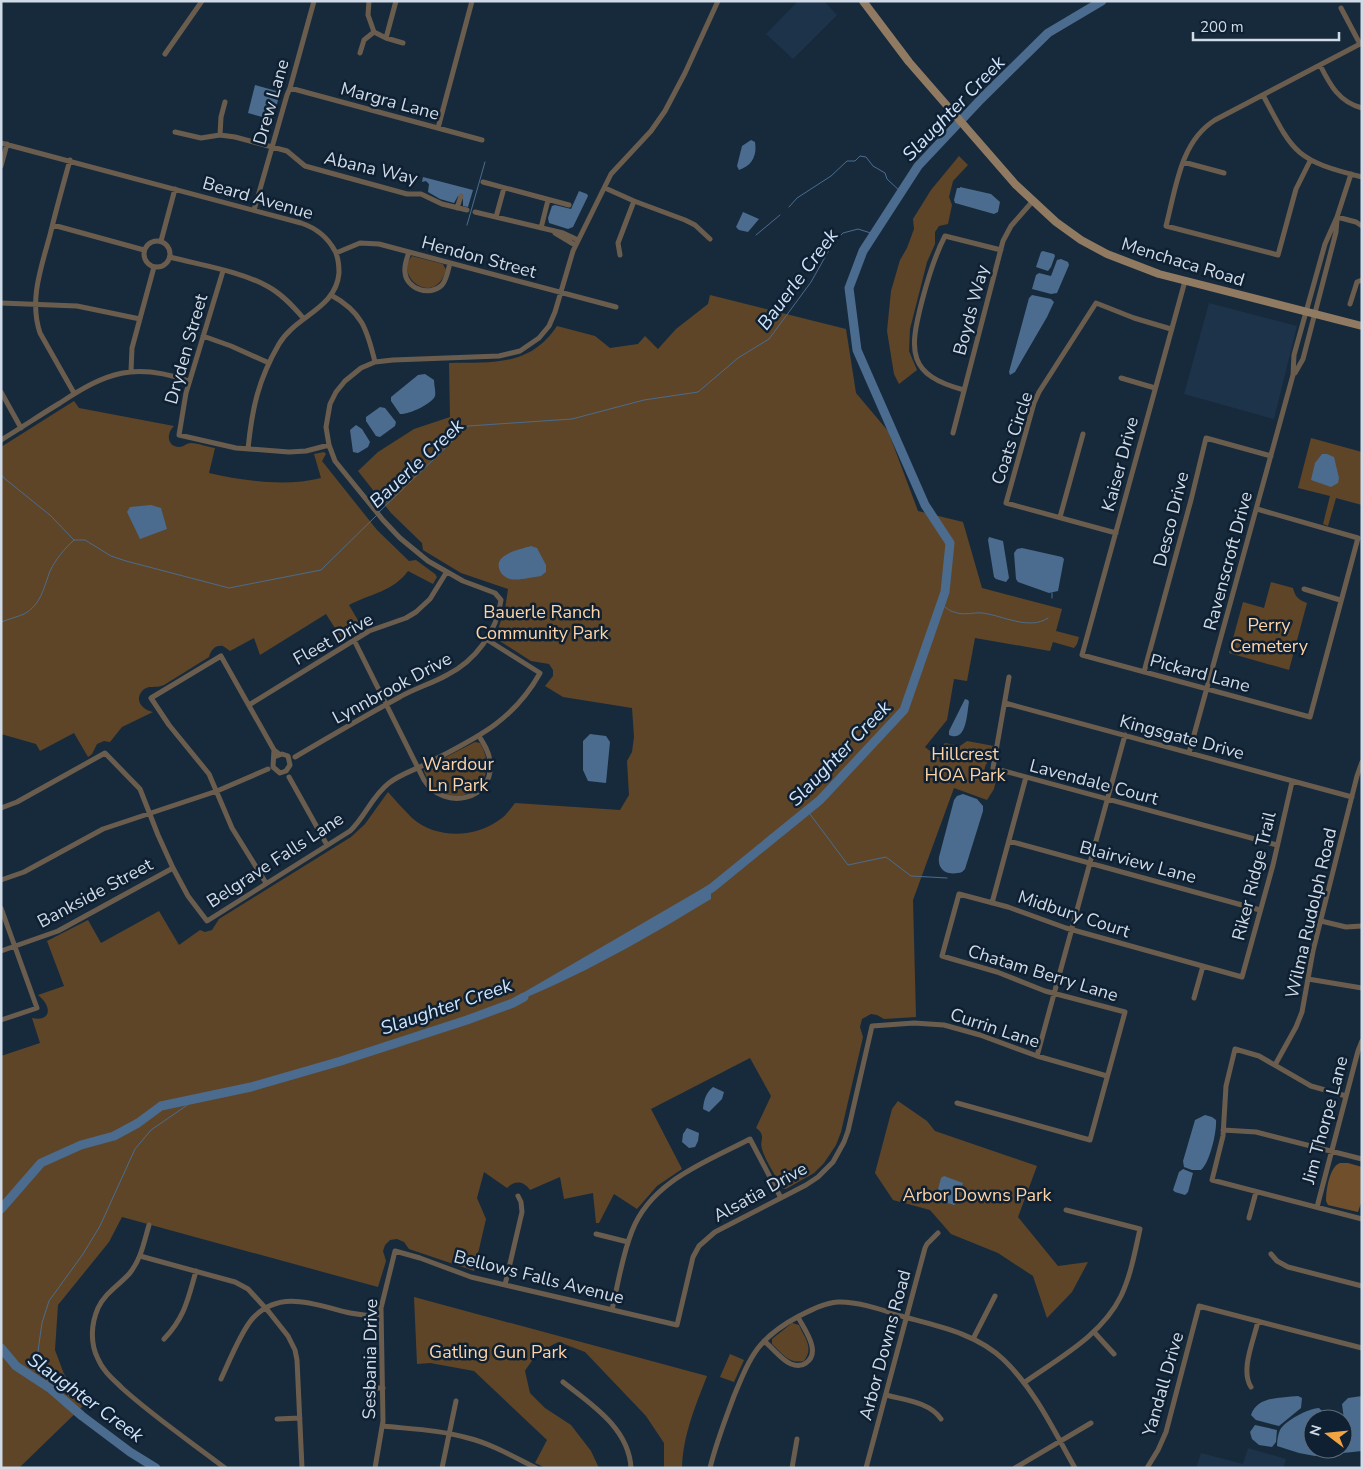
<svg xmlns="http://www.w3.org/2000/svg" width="1363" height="1469" viewBox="0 0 1363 1469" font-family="'Nunito Sans',sans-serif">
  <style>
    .built { fill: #1c334a }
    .green { fill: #5e4528 }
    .forest { fill: #70502c }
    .water { fill: #4b6c8e }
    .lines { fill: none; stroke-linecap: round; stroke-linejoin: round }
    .stream { stroke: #4b6c8e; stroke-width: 1 }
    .river { stroke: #4b6c8e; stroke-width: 9 }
    .minor { stroke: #6b5d4e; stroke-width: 5 }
    .secondary { stroke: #917a62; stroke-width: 8 }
    .labels { text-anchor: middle; stroke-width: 5; stroke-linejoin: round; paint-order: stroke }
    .street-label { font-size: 18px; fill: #d0dbe7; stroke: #0e2032 }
    .park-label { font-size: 18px; fill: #fed3a5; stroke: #0e2032 }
    .water-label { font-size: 19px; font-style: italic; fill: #d0e5fc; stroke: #0e2032 }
  </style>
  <rect width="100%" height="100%" fill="#172a3c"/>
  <path class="built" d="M798 1H824L837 15 793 59 766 34Z
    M1209 303 1297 326 1274 419 1184 394Z
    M1248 1448 1286 1459 1283 1468H1196L1201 1453 1243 1464Z"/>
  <path class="green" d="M959 156 968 165 953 181 949 197 952 205 948 224 939 226 935 232V244L927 262 910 329 909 351 917 370 899 384 894 374 887 331 891 291 900 260 907 248 914 229 913 219 931 190Z
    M412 256 443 264 446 270C435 308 393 277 412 256Z
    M710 295 846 329 856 393 888 431 918 511 963 522 982 588 1062 609 1056 631 1079 637 1077 644 1074 648 1053 642 1050 651 975 638 967 681 954 679 947 720 925 747 935 755 945 743 960 746 967 741 994 746C993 750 993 755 990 759 985 766 981 770 990 776H997L994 789 987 800 954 788 913 900 916 1017 884 1019 877 1015 871 1014 862 1019 860 1027 863 1037 841 1132 836 1145 824 1163 814 1173 786 1189 782 1188C776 1176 766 1162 762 1149 759 1140 767 1136 756 1128L771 1096 750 1058 651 1109 682 1169 657 1186 637 1209 614 1194 599 1223H596L593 1193 564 1199 560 1177 530 1190C524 1181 515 1180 507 1188L484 1172 477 1198 486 1219 474 1271 409 1249 404 1242 397 1239 390 1240 385 1245 383 1251 386 1261 378 1287 122 1217 109 1242 58 1305 55 1350 64 1374 85 1404 19 1468H1V1056L40 1043 32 1018C52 1022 52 1006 38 995L64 986 47 941 88 920 101 943 159 911 179 945 200 930 205 932 212 930 219 919 351 837 365 824 388 792C396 801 404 810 412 818 437 840 477 838 502 818 507 814 511 808 515 803L620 810 629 795 627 761 632 752 634 737 632 708 563 697 545 686 553 676V670L549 664 531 661 495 638 505 609 508 589 461 573 423 550 422 543 391 513 358 471 378 452 414 429 450 417 449 363C492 362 530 367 557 326L595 336 610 348 638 344 645 336 658 349 676 329 708 304Z
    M74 401 79 408 174 426C166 433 167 447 179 447 184 447 186 443 191 443 198 443 207 447 215 448L209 473C244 481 286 487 321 478L314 454 324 452 326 454 322 461 377 530 409 561 416 560 435 574 437 577 433 584 408 571C394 591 370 594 349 605L363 629 343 641 326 614 260 655 254 638 230 651 223 646C215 645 211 650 209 657L164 685C156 689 148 684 142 691 134 701 143 710 153 712L122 727 110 742 104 741 97 744 92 754 88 757 74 733 40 751 36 744 1 734V447Z
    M1311 438 1362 452V505L1336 498 1328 526 1323 524 1330 496 1298 488Z
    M1271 582 1293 588C1295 597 1299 600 1307 603L1289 670 1229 653 1243 602 1264 608Z
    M475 742 480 743C505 786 453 813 431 785 428 781 426 776 424 771L425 768Z
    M898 1101 927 1121 935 1131 1037 1166 1018 1217 1058 1266 1088 1262 1072 1292 1047 1318 1033 1276 998 1253 951 1234 930 1210 893 1200 875 1173 892 1109Z
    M414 1297 707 1376C695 1407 683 1435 682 1468H664V1443L646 1416 585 1352 559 1342C542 1349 535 1355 525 1371L530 1393 545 1408 571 1425 591 1451 599 1468H546L535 1463 547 1440 474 1371 430 1363 417 1364Z
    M792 1323 799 1325C805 1339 814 1347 804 1361 788 1364 783 1354 772 1344V1339Z
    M730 1354 744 1360 734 1382 720 1377Z"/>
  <path class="forest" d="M1340 1163H1348L1362 1167V1200L1358 1212 1328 1205 1326 1201C1326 1191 1329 1167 1340 1163Z"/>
  <path class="water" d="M255 85 280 92 273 120 248 113Z
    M751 140 755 142C757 155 753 165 739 170L737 166 742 146Z
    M423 177 473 190 468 207 463 206V197L458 196 454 203 440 199 428 192 429 184 426 181 422 182Z
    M960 187 991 194 1000 202 998 212 994 214 955 203 954 200 957 188H960Z
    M579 191 587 194 588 196 573 227 568 229 549 223 548 218 552 206 555 205 571 209Z
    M743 212 759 219 748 232 739 230 736 227Z
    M1043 251 1054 254 1055 256 1051 267 1048 271 1036 267 1041 252Z
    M1061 259 1068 262 1069 265 1057 293 1051 294 1032 289 1036 275 1039 273 1051 276 1057 260Z
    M1032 295 1051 299 1054 302 1047 317 1015 372 1010 375 1009 372 1029 298Z
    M425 374 434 380C434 385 436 392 435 396 432 404 408 415 400 414L391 401V397L418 375Z
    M380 407 385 408 396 422 395 426 380 437 376 436 366 421V417Z
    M356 425 362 429 370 442 368 447 358 453 353 452 350 430Z
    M1322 454H1327L1334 457 1339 478 1338 483 1331 487 1311 480 1315 463Z
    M151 505 161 508 167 529 140 539 127 512 130 507Z
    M989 537 1003 541 1009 578 1006 582 996 579 994 577 988 540Z
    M531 546 537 548 546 565V572L541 576C532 577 518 581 510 579 504 577 500 573 499 568 495 554 521 549 531 546Z
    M1022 548 1062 557 1064 559 1058 591 1049 593 1018 582 1016 579 1014 553 1017 549Z
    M965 699 968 700 969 702C967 712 967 743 949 735V731Z
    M590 734 606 736 610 742 606 783 588 781 583 770V741Z
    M963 794 977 799 983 806V811L965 869 962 872C950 876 937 872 939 857L954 800 957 796Z
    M705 887 711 894V899C645 939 574 980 502 1007L521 994Z
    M713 1087 724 1092 722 1099 709 1112 703 1109C704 1099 706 1093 713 1087Z
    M1205 1115 1212 1117 1216 1120C1217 1131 1210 1163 1201 1170H1192L1184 1167 1183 1161 1195 1120Z
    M687 1128 699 1133 698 1141 695 1147 689 1148 682 1142 683 1134Z
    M1183 1169 1193 1173 1188 1192 1185 1195 1175 1192 1173 1190 1179 1172Z
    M944 1176 963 1183 957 1203 954 1205 938 1200 936 1197 941 1178Z
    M1298 1396 1302 1398 1301 1408 1279 1426 1256 1420 1251 1415C1257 1396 1281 1398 1298 1396Z
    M1362 1396V1451L1315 1456 1299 1453 1277 1446C1277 1441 1278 1434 1280 1430 1286 1420 1307 1409 1319 1408L1323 1412V1419H1313V1449H1343L1344 1420 1342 1404 1348 1398Z
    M1255 1425 1277 1430 1276 1442 1272 1447 1259 1445 1252 1439 1250 1432Z"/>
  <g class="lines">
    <path class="stream" d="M789 207 797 198 831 176 847 161H855L860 156 866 157 873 166 885 173 887 179 901 192
      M467 225 485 162
      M756 235 780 215
      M1 474 4 478 51 516 74 540
      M379 512 468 426 572 419 644 400 698 392 738 358 769 339 811 282 833 243 843 233 858 229 874 234
      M1052 593V598
      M941 603C945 607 949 611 954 612 964 616 973 612 982 613 1002 615 1029 631 1048 618
      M1 622C9 619 17 617 24 614 41 605 44 587 50 571 56 559 64 549 74 540H85L111 556 126 561 229 588 321 570 377 515
      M807 810 848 865 886 857 911 876 947 878
      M51 1389 42 1369 38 1351 42 1323 49 1301 83 1254 100 1226 135 1149 151 1130 199 1097"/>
    <path class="river" d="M698 897 713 887 820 800 904 710 945 592 950 543 925 505 857 350 849 288 863 251 918 166 981 99 1048 33 1102 1
      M1 1209 41 1163 81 1145 114 1136 138 1123 161 1106 251 1087 341 1061 467 1020 513 1003 524 997
      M1 1348 16 1366 51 1389 82 1416 130 1452 156 1468"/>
    <path class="minor" d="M369 1 368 15 374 32 386 38 403 43
      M1341 8 1360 44
      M386 38 396 1
      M360 53 364 40 374 32
      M165 54 202 1
      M1320 65C1330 85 1339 102 1362 108
      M290 88 482 140
      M1263 95C1294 154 1295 160 1362 177
      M438 128 472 1
      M175 132 201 138 220 135 235 137 287 151 305 166 407 194H421L442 204 467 210
      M220 135 221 117 225 102
      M1 143 301 223C316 228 327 236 335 251 338 257 339 266 339 273 336 309 295 316 279 344 258 380 252 409 248 449
      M70 160C63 185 56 210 50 235 41 268 29 300 40 333L74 393
      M1310 161 1296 189 1278 255 1166 226C1176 188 1180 142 1215 120L1362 43
      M1183 162 1224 173
      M1 166 7 144
      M483 182 569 205
      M605 188 634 201 685 220 695 225 710 239
      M457 208 461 196
      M254 210 287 95 290 88 314 1
      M475 212 563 233 578 240
      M496 217 504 188
      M1337 217 1356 222 1362 226
      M53 225 144 250
      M541 228 548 200
      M555 233 575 245
      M144 254a13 13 0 1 1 26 0a13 13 0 1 1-26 0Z
      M161 241 175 189
      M409 252C407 258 404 265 405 272 406 289 430 297 442 285 447 279 448 270 450 263
      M336 253 360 243 379 244 616 307
      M620 255 618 243 634 201
      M170 257C200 265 240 271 267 286 282 294 293 306 304 319
      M223 271 186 393 179 435 236 448 289 452 306 451 329 445
      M1185 281 1082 655 1310 717 1358 538 1257 509
      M331 295C362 312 367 329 375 362
      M1 303 77 306 140 319
      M1350 304 1357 282 1362 280
      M203 336 231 346 269 363
      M131 371 132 348 154 267
      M1295 373 1303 359 1336 232 1337 220
      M1121 378 1155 388
      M964 390C907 375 909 351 922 301 928 278 934 257 945 236L1001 250
      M1 392 21 428
      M953 433 1003 241 1011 226 1032 202
      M1 440C21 428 40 415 60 403 107 372 134 362 189 381
      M1060 517 1083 434
      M1116 533 1006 503 1034 403 1039 392 1096 303 1134 318 1171 329
      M1304 589 1340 600
      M354 640 424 780C444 812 495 800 490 761 489 752 484 744 479 736
      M1144 672 1191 500 1206 438 1271 456
      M1009 677 993 768 1277 845
      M1005 703 1352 797
      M249 705 369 631 406 618 416 612 430 599 446 573
      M1189 753 1293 375 1294 355 1325 244 1337 217 1351 174
      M274 757 282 754 288 756 290 765 286 771 280 773 273 767 274 750 279 754
      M295 757C329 737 363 717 398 698 413 689 431 684 447 675 475 661 497 632 501 600L495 593 463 581 428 561 400 538 383 520 335 461 329 445 326 427 330 404 336 392 345 381 361 368 375 362 393 360 499 356 520 351 539 338 549 326 555 312 573 251 611 174 651 131 665 111 685 73 718 1
      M289 777 327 845
      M1 808 17 802 105 753 140 789 158 835 173 868 188 896 207 921 350 831C365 817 372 796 389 783 399 775 414 770 426 764 474 739 513 722 540 673L486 639
      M1009 841 1260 910
      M1 880 24 872 103 829 217 791 268 769
      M266 883 232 828 209 774 169 725 151 698 221 656 274 750
      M992 903 1026 777
      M1 908 37 1008 1 1020
      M1321 921 1346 927 1362 926
      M1 951 58 931 173 868
      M1308 979 1362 988
      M1194 998 1203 966
      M1037 1056 1125 735
      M1275 1065 1296 1027 1302 1012 1313 951 1357 776 1362 762
      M1346 1096 1311 1086 1259 1056 1235 1049 1226 1086 1223 1136 1212 1180 1362 1219
      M957 1103 1090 1140 1125 1012 1045 991 997 972 942 956 959 894 1008 907 1066 928 1242 977 1273 865 1292 782
      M1223 1130 1256 1132 1362 1159
      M1317 1207 1358 1051 1362 1041
      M1249 1218 1256 1192
      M149 1225C144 1242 141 1260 129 1274 119 1285 105 1293 98 1308 91 1324 90 1343 98 1359 103 1371 113 1379 122 1388 154 1417 191 1442 225 1468
      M596 1234 628 1242
      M1271 1254 1277 1261 1288 1267 1362 1286
      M140 1256 235 1282 248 1289 269 1312 288 1336 295 1350 297 1360 302 1468
      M505 1285 522 1212 521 1202 518 1196
      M612 1310C618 1284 622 1256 632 1231 651 1181 706 1162 750 1139L781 1198
      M1094 1332 1114 1354
      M164 1339C185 1317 188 1299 196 1271
      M973 1339 995 1296
      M764 1341C773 1348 781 1360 791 1364 796 1366 802 1366 806 1363 822 1352 804 1329 798 1317
      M221 1379C229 1362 241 1331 253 1318 281 1288 318 1306 350 1313 360 1315 371 1316 381 1316
      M563 1382C591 1404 629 1428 631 1468
      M1025 1382C1059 1358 1102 1335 1121 1296 1131 1275 1135 1251 1140 1229L1066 1210
      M1251 1387C1240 1370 1254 1340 1258 1321
      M364 1388H383
      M886 1395C904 1400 930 1402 941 1419
      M277 1419 300 1418
      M383 1426C411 1429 441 1430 468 1438 492 1444 514 1457 536 1468
      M375 1468 383 1421 381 1308 395 1251 420 1258 471 1277 677 1325 693 1257 699 1246 715 1232 806 1185 818 1177 833 1162 844 1142 848 1131 872 1026 914 1023 944 1025 980 1035 1037 1056 1107 1076
      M442 1468 456 1401
      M710 1468C716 1443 725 1420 734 1396 751 1355 758 1338 799 1316 811 1310 824 1303 838 1302 859 1301 888 1312 908 1318 942 1327 978 1335 1004 1360 1035 1390 1054 1431 1075 1468
      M792 1468 797 1439
      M866 1468 925 1248 927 1244 938 1233
      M1015 1468 1091 1423
      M1147 1468 1158 1450 1166 1432 1199 1306 1362 1348"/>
    <path class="secondary" d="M863 1 909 62 1015 184 1056 222 1081 240 1107 254 1159 274 1362 326"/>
  </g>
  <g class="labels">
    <g class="street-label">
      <text transform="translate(390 101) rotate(15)" y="6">Margra Lane</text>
      <text transform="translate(271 102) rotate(-74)" y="6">Drew Lane</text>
      <text transform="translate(371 168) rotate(13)" y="6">Abana Way</text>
      <text transform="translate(258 198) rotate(16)" y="6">Beard Avenue</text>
      <text transform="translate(479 257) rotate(15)" y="6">Hendon Street</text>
      <text transform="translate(1183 262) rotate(17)" y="6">Menchaca Road</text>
      <text transform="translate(971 310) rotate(-75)" y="6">Boyds Way</text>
      <text transform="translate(186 349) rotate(-74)" y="6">Dryden Street</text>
      <text transform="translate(1012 438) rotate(-72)" y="6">Coats Circle</text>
      <text transform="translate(1120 464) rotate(-75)" y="6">Kaiser Drive</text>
      <text transform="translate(1171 519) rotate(-76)" y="6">Desco Drive</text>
      <text transform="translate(1228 561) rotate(-75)" y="6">Ravenscroft Drive</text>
      <text transform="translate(333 639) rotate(-29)" y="6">Fleet Drive</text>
      <text transform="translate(1200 673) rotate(15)" y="6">Pickard Lane</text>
      <text transform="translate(392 688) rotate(-28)" y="6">Lynnbrook Drive</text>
      <text transform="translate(1182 737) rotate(15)" y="6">Kingsgate Drive</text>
      <text transform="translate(1094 782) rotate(15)" y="6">Lavendale Court</text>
      <text transform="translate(275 860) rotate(-33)" y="6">Belgrave Falls Lane</text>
      <text transform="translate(1138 862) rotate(15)" y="6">Blairview Lane</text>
      <text transform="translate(1254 876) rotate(-76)" y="6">Riker Ridge Trail</text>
      <text transform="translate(95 893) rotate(-28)" y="6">Bankside Street</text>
      <text transform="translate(1311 913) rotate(-77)" y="6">Wilma Rudolph Road</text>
      <text transform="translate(1074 914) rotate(18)" y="6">Midbury Court</text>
      <text transform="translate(1043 973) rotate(17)" y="6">Chatam Berry Lane</text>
      <text transform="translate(995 1028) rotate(18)" y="6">Currin Lane</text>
      <text transform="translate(1325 1120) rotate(-75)" y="6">Jim Thorpe Lane</text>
      <text transform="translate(760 1192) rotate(-29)" y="6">Alsatia Drive</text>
      <text transform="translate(539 1277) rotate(14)" y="6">Bellows Falls Avenue</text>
      <text transform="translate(885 1345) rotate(-75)" y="6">Arbor Downs Road</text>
      <text transform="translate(370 1359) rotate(-89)" y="6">Sesbania Drive</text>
      <text transform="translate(1163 1384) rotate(-74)" y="6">Yandall Drive</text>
    </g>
    <g class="park-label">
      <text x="542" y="618">Bauerle Ranch<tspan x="542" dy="21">Community Park</tspan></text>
      <text x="1269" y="631">Perry<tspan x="1269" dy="21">Cemetery</tspan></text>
      <text x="965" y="760">Hillcrest<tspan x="965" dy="21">HOA Park</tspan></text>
      <text x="458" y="770">Wardour<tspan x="458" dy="21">Ln Park</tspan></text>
      <text x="977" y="1201">Arbor Downs Park</text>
      <text x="498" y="1358">Gatling Gun Park</text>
    </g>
    <g class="water-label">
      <text transform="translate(953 108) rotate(-46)" y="7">Slaughter Creek</text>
      <text transform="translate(797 279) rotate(-53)" y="7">Bauerle Creek</text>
      <text transform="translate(416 463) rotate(-43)" y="7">Bauerle Creek</text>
      <text transform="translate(839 753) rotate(-46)" y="7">Slaughter Creek</text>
      <text transform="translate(446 1006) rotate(-19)" y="7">Slaughter Creek</text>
      <text transform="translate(86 1397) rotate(36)" y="7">Slaughter Creek</text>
    </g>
  </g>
  <rect width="1363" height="1469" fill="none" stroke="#d0dbe7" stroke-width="5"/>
  <g transform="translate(1328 1434) rotate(286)"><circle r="24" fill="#0e2032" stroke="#5c6b7a"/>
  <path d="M0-4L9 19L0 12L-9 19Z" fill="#f3a442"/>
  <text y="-8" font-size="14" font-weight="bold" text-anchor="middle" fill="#d0dbe7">N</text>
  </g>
  <path d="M1193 32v8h146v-8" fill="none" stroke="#d0dbe7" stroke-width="2.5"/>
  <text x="1200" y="32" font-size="15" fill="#d0dbe7" stroke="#0e2032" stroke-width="4" paint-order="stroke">200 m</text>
</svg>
